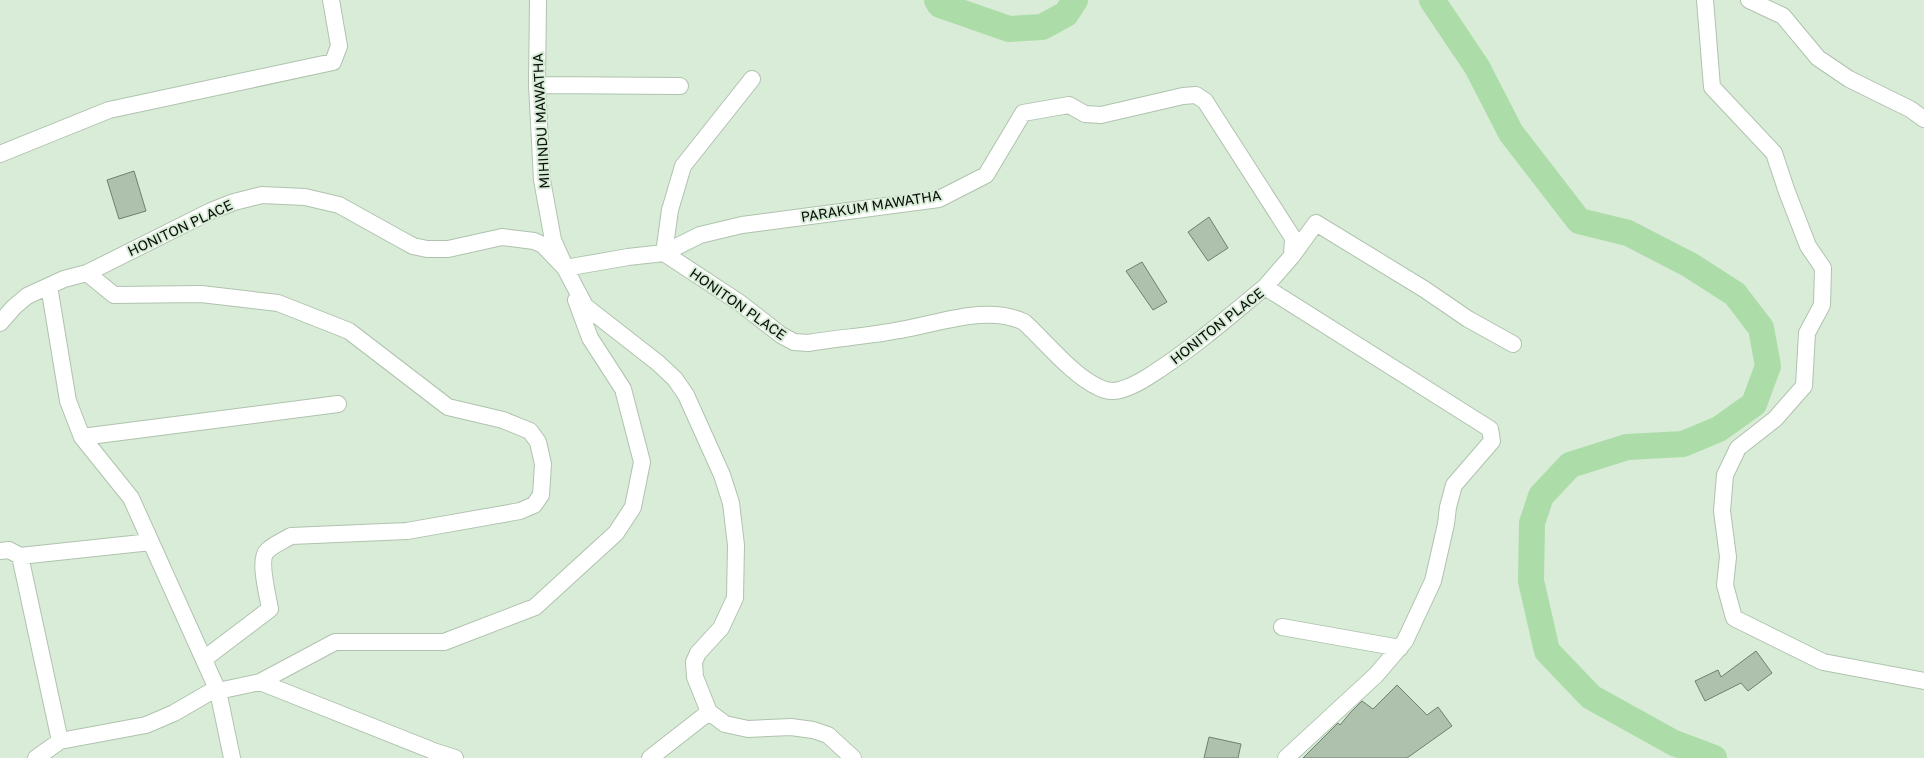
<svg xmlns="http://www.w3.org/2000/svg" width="1924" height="758" viewBox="0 0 1924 758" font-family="'Golos Text',sans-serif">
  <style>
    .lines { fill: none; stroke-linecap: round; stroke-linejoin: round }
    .river { stroke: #acdca8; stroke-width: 26 }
    .building { fill: #adc1ac; stroke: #6f816d }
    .street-casing { stroke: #afc3ae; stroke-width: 18 }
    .street { stroke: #fff; stroke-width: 16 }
    .labels { text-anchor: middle; stroke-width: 4; stroke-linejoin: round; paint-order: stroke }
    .street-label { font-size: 14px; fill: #080f08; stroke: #d8ecd7 }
  </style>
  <rect width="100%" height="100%" fill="#d8ecd7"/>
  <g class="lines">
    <path class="river" d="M937 0 940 5 1009 29 1042 27 1066 14 1075 0
      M1432 0 1477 67 1511 133 1579 221 1628 233 1690 265 1735 294 1761 328 1768 366 1754 404 1719 429 1683 444 1627 447 1570 465 1541 496 1532 523 1531 581 1547 651 1591 697 1674 743 1714 758"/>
  </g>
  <path class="building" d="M134 171 146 211 119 219 107 180Z
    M1209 217 1228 248 1208 261 1188 232Z
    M1142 262 1167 302 1153 310 1126 271Z
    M1756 651 1772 673 1748 691 1741 683 1705 701 1695 681 1718 670 1721 677Z
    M1397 685 1427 715 1438 707 1452 726 1407 758H1303L1338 723 1340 725 1350 713 1362 701 1373 709Z
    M1209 737 1241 744 1238 758H1204Z"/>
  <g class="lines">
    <defs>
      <path id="street" d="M538 0 537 85 542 180 553 240 562 260
        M1705 0 1712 87 1774 153 1787 192 1808 246 1823 268 1822 305 1807 333 1804 386 1775 419 1738 448 1725 475 1722 511 1728 557 1725 585 1734 618 1823 662 1924 681
        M1749 0 1783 16 1818 58 1849 79 1910 109 1924 119
        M537 85 680 86
        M0 154 109 110 333 62 339 46 331 0
        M664 253 700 235 742 225 939 199 986 175 1023 113 1069 105 1085 114 1101 115 1183 96 1196 95 1205 101 1293 238 1292 256 1265 287
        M664 253 670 210 683 166 752 79
        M1292 256 1316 223 1424 289 1468 319 1513 344
        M565 268 628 257 664 253 740 303 781 335 794 342 808 343C838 338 869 336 900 330 938 324 987 304 1024 322 1046 342 1072 375 1098 387 1105 391 1113 392 1120 390 1135 386 1148 377 1160 369 1198 344 1231 315 1265 287L1490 429 1492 441 1454 485 1448 507 1446 524 1433 581 1405 641 1376 675 1286 758
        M87 273 114 295 201 294 278 303 349 331 448 407 503 420 530 431 538 442 543 464 541 495 534 505 520 511 407 531 291 536C283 541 274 544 267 551 258 560 268 596 270 609L204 659
        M49 286 68 401 82 437 131 498 218 691 232 758
        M0 323 14 307 27 296 64 279 87 273 211 211 234 202 262 195 305 197 339 205 402 240 413 246 427 249H448L502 237 534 241 543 245 565 268 585 306 658 363 675 379 686 395 722 475 731 503 736 545 735 598 721 628 698 653 694 662 695 677 709 712 725 724 748 729 791 727 813 730 828 735 853 758
        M82 437 338 404
        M0 551 9 550 20 556 60 741 146 725 174 713 217 688
        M20 556 151 542
        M1282 627 1400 648
        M260 682 436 752 455 758
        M218 691 260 682 335 642H444L535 607 616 533 633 507 642 462 623 389 590 338 576 300
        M36 758 60 741
        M650 758 709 712"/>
    </defs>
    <use href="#street" class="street-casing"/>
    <use href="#street" class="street"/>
  </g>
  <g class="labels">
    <g class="street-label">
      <text transform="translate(541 121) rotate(-93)" y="5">MIHINDU MAWATHA</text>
      <text transform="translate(871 206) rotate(-9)" y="5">PARAKUM MAWATHA</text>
      <text transform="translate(180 228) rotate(-25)" y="5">HONITON PLACE</text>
      <text transform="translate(738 304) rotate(35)" y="5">HONITON PLACE</text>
      <text transform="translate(1217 326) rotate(-38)" y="5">HONITON PLACE</text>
    </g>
  </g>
</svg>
